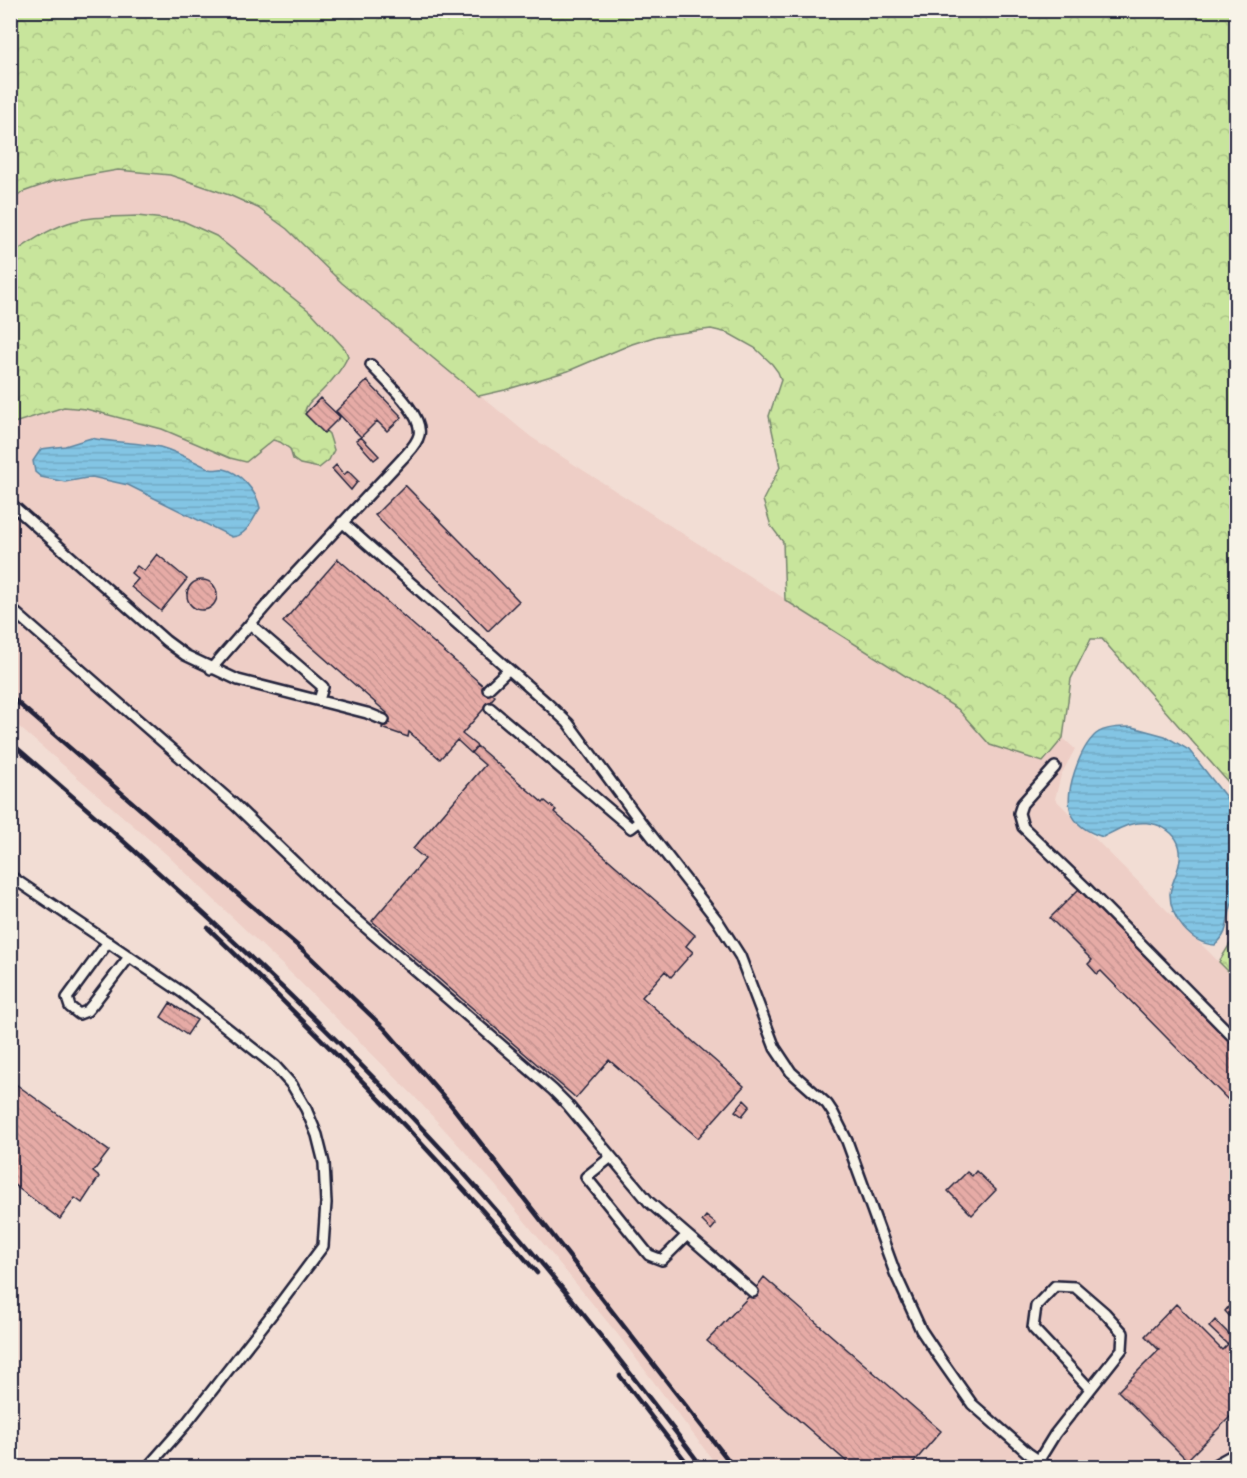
<svg xmlns="http://www.w3.org/2000/svg" width="1247" height="1478" viewBox="0 0 1247 1478" font-family="Kalam,sans-serif">
  <style>
    .built { fill: #eecec6 }
    .forest { fill: url(#forest-crowns); stroke: #75846c; stroke-width: 1.5 }
    .water { fill: url(#water-rules); stroke: #5c84a0; stroke-width: 1.5 }
    .building { fill: url(#building-back-hatch); stroke: #22223b; stroke-width: 1.5 }
    .lines { fill: none; stroke-linecap: round; stroke-linejoin: round }
    .service-casing { stroke: #22223b; stroke-width: 14 }
    .service { stroke: #f7f3e8; stroke-width: 9 }
    .rail { stroke: #22223b; stroke-width: 4.5 }
  </style>
  <defs>
    <pattern id="forest-crowns" width="20" height="18" patternUnits="userSpaceOnUse" patternTransform="scale(1.5)"><rect width="20" height="18" fill="#c8e59c"/><path d="M2 6a3 3 0 1 1 6 0M12 15a3 3 0 1 1 6 0" fill="none" stroke="#acc487"/></pattern>
    <pattern id="water-rules" width="6" height="5" patternUnits="userSpaceOnUse" patternTransform="scale(1.5)"><rect width="6" height="5" fill="#83c5e4"/><path d="M0 2.5h6" fill="none" stroke="#71a9c4"/></pattern>
    <pattern id="building-back-hatch" width="6" height="6" patternUnits="userSpaceOnUse" patternTransform="scale(1.5)"><rect width="6" height="6" fill="#e6aba6"/><path d="M-1 5l2 2M0 0l6 6M5-1l2 2" fill="none" stroke="#c59390"/></pattern>
  </defs>
  <rect width="100%" height="100%" fill="#f2ddd4"/>
  <filter id="ink" filterUnits="userSpaceOnUse"><feTurbulence type="fractalNoise" baseFrequency=".0167" numOctaves="2"/><feDisplacementMap in="SourceGraphic" scale="12" xChannelSelector="R" yChannelSelector="G"/><feConvolveMatrix kernelMatrix="1 2 1 2 8 2 1 2 1" color-interpolation-filters="sRGB"/></filter>
  <g filter="url(#ink)">
    <path class="built" d="M118 170 170 175 229 195 258 208 287 229 342 283 531 437 958 709 990 745 1043 762 1063 738 1075 749 1061 775 1055 799 1236 979V1467H718L619 1336 495 1185 413 1095 294 976 165 853 11 720V201L23 192 54 181Z"/>
    <path class="forest" d="M11 10 1236 11V791L1102 639H1091L1071 679 1063 738 1043 762 990 745 958 709 785 600 783 542 771 526 763 500 780 467 769 416 781 380 778 372 772 364 755 348 728 333 711 329 657 336 632 344 568 371 505 390 479 396 342 283 287 229 258 208 229 195 170 175 118 170 54 181 23 192 11 201Z
      M137 216 183 221 216 236 313 314 345 349 348 356C342 370 332 381 321 392 314 399 307 402 305 411L329 434 334 450 329 460 319 468 300 464 293 459 290 449 280 442 273 440 246 462 230 458 162 429 86 409 64 407 11 424V255C28 243 47 230 68 223 89 216 115 217 137 216Z
      M1236 927V979L1219 962 1233 939Z"/>
    <path class="water" d="M91 438C114 443 137 442 160 447 178 452 193 461 210 469 216 471 218 468 224 469 240 472 257 492 260 508 253 519 247 536 232 537L128 485 92 477 65 482 41 477 35 472 33 461 41 449 65 446Z
      M1132 727 1165 736 1189 750 1236 810V896C1224 913 1233 930 1215 945 1191 944 1170 918 1170 894 1171 883 1179 871 1180 859 1183 830 1152 817 1128 825 1120 828 1111 833 1103 837 1090 833 1076 826 1071 812 1064 792 1080 748 1096 734 1105 727 1120 727 1132 727Z"/>
    <path class="building" d="M367 381 402 417 387 431 377 421 361 437 336 411Z
      M320 398 340 417 324 433 305 414Z
      M361 437 379 456 374 460 356 440Z
      M336 465 344 475 348 471 358 481 351 490 332 469Z
      M405 485 519 601 488 631 375 515Z
      M157 554 187 579 161 611 131 587 138 579 131 573 137 566 144 571Z
      M338 559 495 696 462 734 477 746 471 753 457 740 440 759 409 732 408 737 382 728 387 713 283 622Z
      M187 595a15 15 0 1 1 30 0a15 15 0 1 1-30 0Z
      M477 746 543 803 545 801 556 810 554 812 695 935 686 946 693 952 671 977 665 971 642 997 744 1086 698 1138 609 1060 576 1098 372 921 425 859 413 849 485 765 471 753Z
      M1080 888 1236 1047V1108L1101 971 1097 974 1088 964 1092 960 1050 918Z
      M12 890 19 895 13 904 10 903Z
      M170 1003 197 1020 187 1035 161 1017Z
      M10 1080 109 1151 93 1172 99 1177 82 1203 75 1198 60 1219 10 1182Z
      M744 1100 750 1106 742 1116 735 1111Z
      M976 1171 996 1190 972 1215 948 1191 967 1172 972 1176Z
      M706 1216 716 1224 711 1230 702 1221Z
      M764 1277 941 1431 909 1468H854L707 1341 753 1292Z
      M1176 1304 1222 1350 1236 1336V1411L1187 1460 1118 1391 1159 1350 1145 1336Z
      M1231 1304 1236 1310V1323L1225 1311Z
      M1215 1320 1233 1338 1227 1344 1209 1327Z"/>
    <g class="lines">
      <defs>
        <path id="service" d="M10 503 166 641 185 655 238 680 367 713 384 720
          M342 522 547 703 568 723 640 821 717 920 740 956 775 1048 791 1072 827 1104 833 1113 847 1141 895 1273 921 1330 939 1357 972 1404 1028 1453 1050 1468
          M10 608 235 805 334 900 553 1090 567 1104 649 1202 753 1292
          M250 624 323 687 319 700
          M211 669 278 592 403 458C409 451 417 444 419 435 424 414 384 380 371 365
          M488 689 508 670
          M490 708 631 828 640 821
          M1055 767 1022 804 1019 813 1023 827 1084 886 1236 1040
          M10 876 183 993 275 1066 292 1085 306 1109 317 1135 324 1163 326 1203 323 1246 276 1309 185 1425 147 1468
          M108 942 67 998 70 1007 79 1014 87 1011 93 1004 129 957
          M611 1157 586 1177 644 1249 649 1255 662 1260 686 1236
          M1034 1468 1055 1434 1122 1349 1123 1333 1105 1313 1075 1287 1055 1286 1036 1306 1033 1328 1090 1389
          M1209 1468 1236 1453"/>
      </defs>
      <use href="#service" class="service-casing"/>
      <use href="#service" class="service"/>
      <path class="rail" d="M10 696 306 953 385 1029 451 1105 729 1461
        M10 742C162 873 311 1007 447 1155 538 1254 621 1360 703 1468
        M208 928C323 1038 434 1152 537 1273
        M620 1376 691 1468"/>
    </g>
  </g>
  <rect width="1247" height="1478" fill="none" stroke="#f7f3e8" stroke-width="36"/>
  <rect x="18" y="18" width="1211" height="1442" fill="none" stroke="#22223b" stroke-width="2" filter="url(#ink)"/>
</svg>
